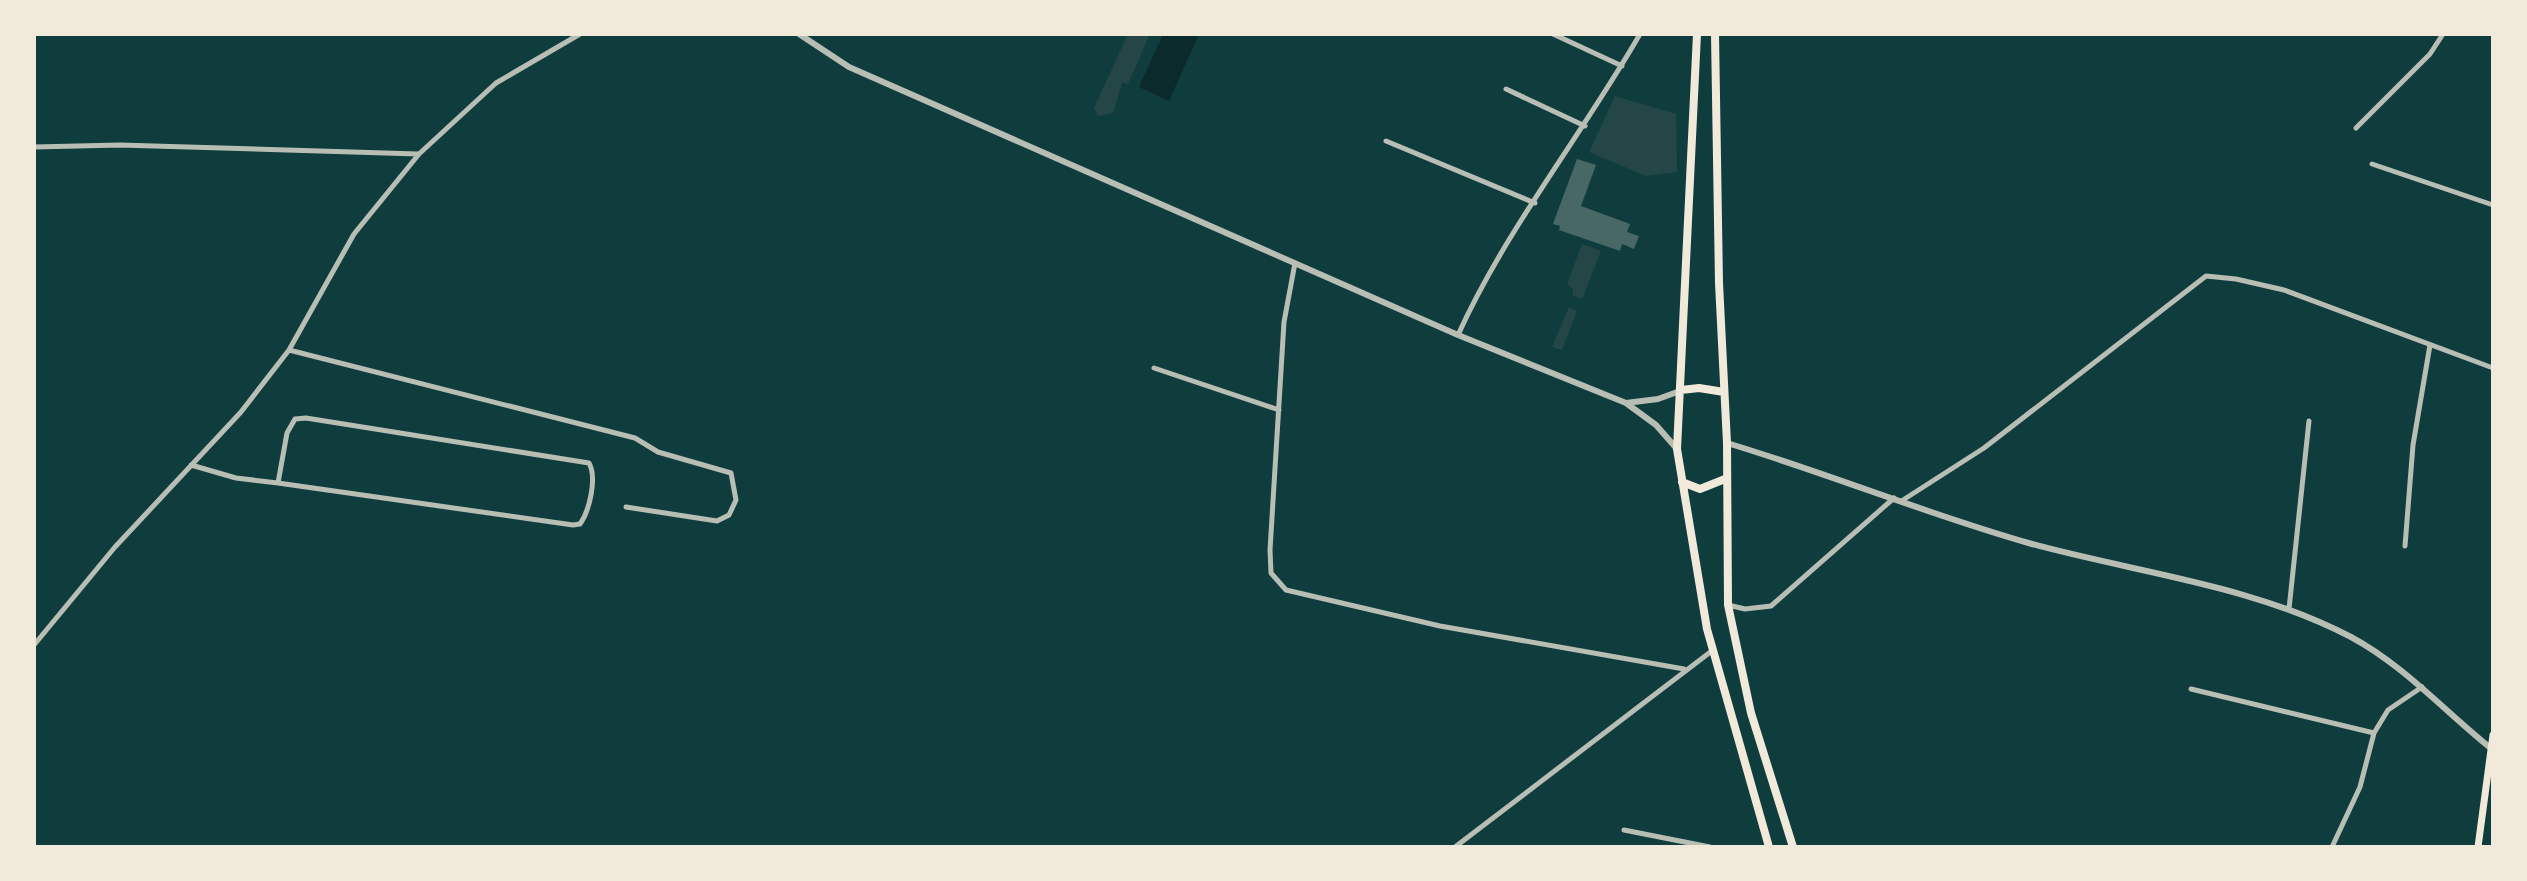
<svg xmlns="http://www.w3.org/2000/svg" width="2527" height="881" viewBox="0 0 2527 881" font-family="'Public Sans',sans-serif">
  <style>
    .green { fill: #244646 }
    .water { fill: #0a2a2b }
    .building { fill: #486865 }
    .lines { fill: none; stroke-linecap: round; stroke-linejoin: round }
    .minor { stroke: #b8beb3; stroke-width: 5 }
    .tertiary { stroke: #b8beb3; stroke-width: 6 }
    .secondary { stroke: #f1e9da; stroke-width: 7 }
    .trunk { stroke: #f1e9da; stroke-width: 8 }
  </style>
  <rect width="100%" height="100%" fill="#0f3d3e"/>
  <path class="green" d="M1128 34H1150L1128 84 1122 83 1113 113 1098 116 1094 108Z
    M1615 96 1676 114 1677 172 1646 176 1589 152Z
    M1582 244 1601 251 1582 299 1573 296V289L1567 284Z
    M1569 307 1577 311 1562 350 1552 347Z"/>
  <path class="water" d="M1163 34H1199L1169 101 1139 87Z"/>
  <path class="building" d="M1577 159 1596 165 1581 206 1630 224 1627 232 1639 236 1634 249 1622 244 1620 251 1559 230 1560 226 1553 224Z"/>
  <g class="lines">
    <path class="minor" d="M1553 34 1622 66
      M1506 89 1585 126
      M2356 128 2430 54 2443 34
      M1386 141 1535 203
      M34 147 120 145 418 154
      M2372 164 2493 205
      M1295 263 1284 322 1270 550 1271 573 1286 590 1440 626 1684 669
      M1458 335C1506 229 1582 135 1640 34
      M289 350 635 438 658 452 731 473 736 500 729 515 717 521 626 507
      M1154 368 1279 410
      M306 418 589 463C597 477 590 510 580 524L573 525 278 483 287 433 295 419Z
      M191 465 236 478 278 483
      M1903 500 1984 448 2206 276 2236 279 2284 290 2493 368
      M2405 546 2413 445 2430 345
      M1728 605 1745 609 1771 606 1894 498
      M2289 609 2309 421
      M34 645 115 547 241 412 289 350 354 234 419 154 496 83 580 34
      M2191 689 2374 733
      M1624 830 1710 847
      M1455 847 1713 650
      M2332 847 2360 787 2374 733 2388 710 2422 687"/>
    <path class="tertiary" d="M799 34 849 67 1458 335 1626 403 1656 425 1677 449
      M1626 403 1658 399 1680 391
      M1727 443C1830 474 1929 515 2032 544 2138 573 2252 585 2351 637 2405 666 2445 712 2493 750"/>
    <path class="secondary" d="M2478 847 2493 735"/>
    <path class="trunk" d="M1697 34 1677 449 1707 629 1769 847
      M1715 34 1719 283 1727 443 1728 605 1751 713 1793 847
      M1681 390 1699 388 1724 392
      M1682 482 1700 489 1725 479"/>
  </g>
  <rect width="2527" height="881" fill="none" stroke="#f1e9da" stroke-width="72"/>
</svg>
